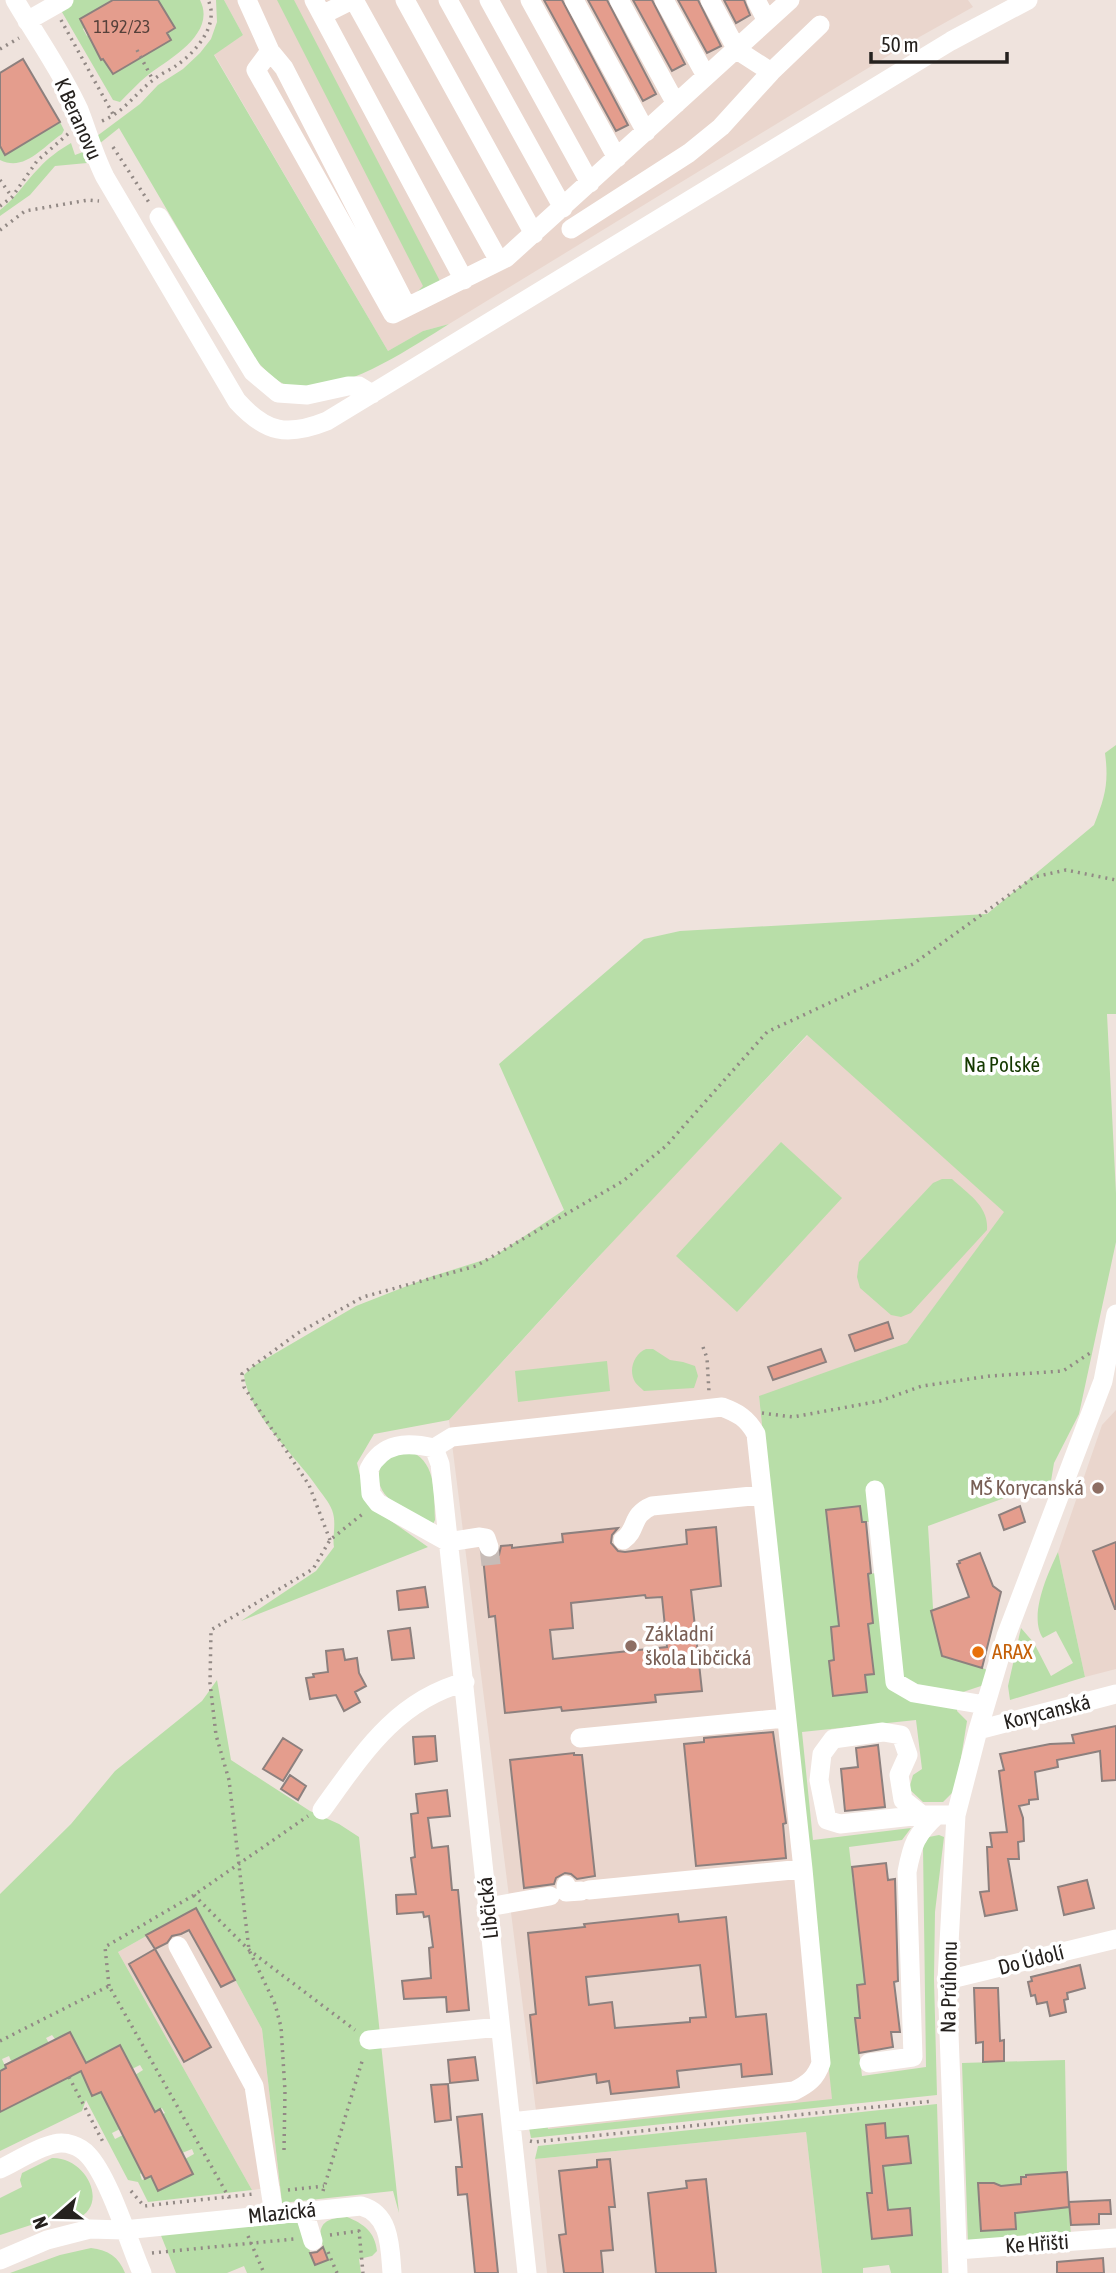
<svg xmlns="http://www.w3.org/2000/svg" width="1116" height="2273" viewBox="0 0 1116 2273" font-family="'Asap Condensed',sans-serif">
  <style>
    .built { fill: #ead6cd }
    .green { fill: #b8dea8; fill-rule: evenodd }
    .building { fill: #e49d8d; stroke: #8d807e; stroke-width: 2; fill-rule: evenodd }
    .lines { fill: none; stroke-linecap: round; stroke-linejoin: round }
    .minor-tunnel { stroke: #c7bcb7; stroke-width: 19; stroke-dasharray: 19 10; stroke-linecap: butt }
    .path { stroke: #928985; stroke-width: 3.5; stroke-dasharray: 2 5; stroke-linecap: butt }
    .minor { stroke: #fff; stroke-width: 19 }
    .education-dot { fill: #8d6e63; stroke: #fff; stroke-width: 2.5 }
    .food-dot { fill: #e8710a; stroke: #fff; stroke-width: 2.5 }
    .labels { text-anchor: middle; stroke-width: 7; stroke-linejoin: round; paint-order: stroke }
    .number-label { font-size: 18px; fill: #55403a }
    .street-label { font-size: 21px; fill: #25211e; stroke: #fff }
    .park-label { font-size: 21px; fill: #153900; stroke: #fff }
    .education-label { font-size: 21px; fill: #785e54; stroke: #fff; text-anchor: end }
    .food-label { font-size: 21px; fill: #c56008; stroke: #fff; text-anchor: start }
  </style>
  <rect width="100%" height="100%" fill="#efe3dd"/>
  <path class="built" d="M224 0H968L973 7 914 40 449 324 423 331 388 351 214 54 243 35Z
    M808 1035 1005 1212 907 1343 759 1397 833 2100 547 2129 537 2119 449 1420 647 1204Z
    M1116 1410V1669L1085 1677 1058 1552 1102 1425Z
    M196 1908 262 2029 280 2186 252 2190 118 1952Z
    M806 2132 822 2273H547L535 2159Z"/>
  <path class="green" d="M55 0H113L80 19 85 27 83 29 87 36 89 35 101 59 103 58 113 74 171 40 167 33 175 28 158 0H200C217 34 169 59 148 75 138 83 129 93 120 102L113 100Z
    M216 0H224L243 35 214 55 388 351 423 331 449 324C410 348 337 399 289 386 275 382 261 366 252 355L119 128 99 144 97 136 140 104 158 85 183 69 200 53 211 39 217 22Z
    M277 0H294L442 285 410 299 423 286Z
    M60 122 64 130 62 134C42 147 25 172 0 160V146L5 154Z
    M71 143 75 155 83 152 87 163 55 166 30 195 0 216V210C16 198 25 182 39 168 48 158 59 150 71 143Z
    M1116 745V1014H1107L1116 1193V1242L1079 1414 1054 1463 1051 1481 928 1526 933 1608 954 1654 989 1671 984 1685 960 1693 957 1711 967 1721 956 1789 943 1802H923L909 1789 913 1775 922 1769 916 1720 802 1732 813 1840 911 1828 902 1840 849 1847 865 1984 857 1985 860 2018 855 2019 862 2076 926 2067 923 1846 929 1837 939 1835 944 1837 935 1912 934 1979 937 2095 531 2138 526 2113 545 2111 548 2129 832 2099 759 1396 907 1343 1004 1212 807 1035 589 1267 449 1420 374 1434 357 1463 367 1504 428 1547 241 1621 316 1571 334 1547C332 1536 337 1523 332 1510 329 1502 322 1494 317 1487 295 1455 249 1415 244 1375L252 1367 356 1306 430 1277 493 1257 564 1210 499 1064 644 939 680 931 987 914 1094 825C1105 797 1109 783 1105 753ZM860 1506 862 1522H870L876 1573 868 1574 873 1623 868 1624 874 1673 865 1675 867 1692 833 1695 829 1661 836 1660 831 1628 839 1626 826 1510Z
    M781 1142 842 1198 737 1312 676 1256Z
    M942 1179H952C968 1194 989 1206 987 1230L911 1313 901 1317 891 1315 860 1288 857 1277 859 1262 933 1183Z
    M646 1349H653L670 1360 683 1362 695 1366 698 1376 694 1388 644 1391C641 1388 637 1385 635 1382 628 1370 634 1354 646 1349Z
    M607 1361 610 1391 518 1402 515 1371Z
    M412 1452C437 1464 434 1495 435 1520L433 1524C414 1514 375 1501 379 1474 381 1456 396 1455 412 1452Z
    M1058 1552 1085 1677 1010 1700 1008 1686 1021 1628 1034 1643 1051 1676 1073 1663 1056 1631 1043 1638C1028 1616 1048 1573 1058 1552Z
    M217 1680 231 1760 310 1811 339 1824 359 1837 399 2213 393 2191 282 2203 262 2029 196 1908 118 1952 252 2190 148 2202 138 2182 128 2180 86 2100 82 2111 0 2151V2112L88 2067 92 2096 101 2092 120 2129 112 2133 115 2139 123 2135 130 2150 136 2148 148 2170 140 2174 142 2180 151 2176 159 2191 192 2174 185 2159 194 2154 192 2149 182 2153 157 2118 165 2113 162 2108 154 2113 135 2075 143 2070 140 2065 132 2069 120 2045 86 2063 70 2032 55 2039 52 2035 46 2038 50 2045 40 2047 11 2061 9 2056 2 2059 6 2068 0 2071V1894L71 1824 115 1771 202 1701Z
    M1065 2060 1067 2172 1026 2175 1021 2177V2184L996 2186 993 2182 978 2184 981 2231 1016 2229 1015 2213 1069 2207 1071 2236 968 2244 962 2063Z
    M937 2104 942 2273H891L889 2265 863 2268V2273H822L806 2132 535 2159 538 2146ZM885 2123 886 2138 908 2136 870 2167 866 2125ZM886 2191 888 2210 910 2208 912 2235 872 2239 867 2193Z
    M52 2158C87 2157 110 2206 76 2219H72L68 2213 0 2235V2198L22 2187 20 2180 22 2173Z
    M347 2217C364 2224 375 2232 377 2251L372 2256 359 2259 361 2273H247L244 2266 227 2273H176L160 2233 296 2219 316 2265 328 2260C318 2235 313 2218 347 2217Z
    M91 2248C108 2250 119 2257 125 2273H10L60 2255Z"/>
  <path class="building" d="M113 0H158L175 28 167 33 171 40 113 74 103 59 101 60 80 19Z
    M544 0H562L628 125 616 131Z
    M588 0H607L656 94 643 101Z
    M633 0H652L685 64 672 71Z
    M678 0H698L721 46 707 53Z
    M724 0H744L750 15 736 23Z
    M23 59 60 122 5 155 0 146V73Z
    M888 1322 893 1338 855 1351 849 1335Z
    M821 1349 826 1362 773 1380 768 1367Z
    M860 1506 862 1522H866L871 1573 868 1574 873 1623 868 1624 874 1674 865 1675 867 1692 833 1696 829 1661 834 1660 831 1627 839 1626 826 1510Z
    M1020 1506 1025 1522 1004 1530 999 1515Z
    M716 1527 721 1586 691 1590 702 1691 655 1695 656 1702 562 1711 561 1707 505 1713 495 1616 489 1617 483 1557 493 1558 499 1555 501 1546 512 1545V1548L563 1542 562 1534 618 1528 612 1535 611 1543 618 1551 625 1552 687 1544 686 1530ZM645 1595 646 1598 662 1597 667 1647 553 1659 550 1630 573 1628 571 1603Z
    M1116 1542V1609H1115L1093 1551Z
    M980 1553 993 1586 1001 1592 982 1668 942 1656 931 1611 969 1597 957 1564 960 1563 959 1561Z
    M425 1587 428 1607 399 1610 397 1591Z
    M410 1628 414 1658 392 1660 388 1631Z
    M343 1649 345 1660 357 1658 359 1673 366 1686 355 1692 360 1702 344 1711 336 1695 310 1699 306 1678 314 1677 313 1674 328 1672 326 1651Z
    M1116 1726V1780L1102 1781 1100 1751 1057 1760 1058 1767 1035 1772 1038 1799 1029 1800V1804L1019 1806 1023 1818 1024 1841 1018 1842 1019 1859H1008L1017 1910 985 1916 980 1892 989 1891 987 1847H992L990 1833 1007 1832 999 1771 1004 1770 1000 1754 1050 1744 1074 1743 1072 1735Z
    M773 1732 786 1823 783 1824 786 1858 696 1866 684 1744 704 1742V1738Z
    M435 1736 437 1761 415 1764 413 1737Z
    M283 1738 302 1750 283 1781 263 1769Z
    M878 1745 885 1807 845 1811 841 1769 858 1767 856 1748Z
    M574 1753V1755H582L595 1876 577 1879 571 1874 565 1873 556 1878 554 1884 524 1888 510 1760Z
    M290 1775 306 1786 298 1800 281 1789Z
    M447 1790 450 1816 428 1818 432 1848 448 1846 452 1890H458L469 2010 447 2012 446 1997 404 1999 402 1981 431 1978 429 1948 433 1947 429 1916 424 1917 423 1912 397 1914 396 1895 416 1894 411 1858 415 1857 411 1814 418 1813 416 1794Z
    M886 1863 888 1880 895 1879 898 1981 894 1982 900 2032H891L893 2047 859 2053 855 2018H860L857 1985 865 1984 852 1867Z
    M1087 1880 1094 1908 1064 1915 1058 1887Z
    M196 1908 235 1980 221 1987 189 1930 181 1934 172 1936 167 1943 155 1949 146 1935Z
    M678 1914 679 1922 726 1917 736 2017 766 2014 772 2074 742 2077 741 2064 677 2071 679 2087 611 2094 609 2081 597 2083 596 2074 537 2083 530 2015 536 2014 528 1933 585 1927 584 1924ZM700 1965 706 2017 690 2018V2022L615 2028 612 2002 589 2005 586 1977Z
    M155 1949 211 2047 184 2062 129 1964Z
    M1080 1965 1085 1988 1067 1993 1068 1999 1064 2000 1066 2012 1050 2016 1047 2002 1037 2004 1035 1995 1031 1996 1028 1982 1032 1981 1031 1977Z
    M974 1988H998L1000 2041 1004 2040V2061L983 2062V2042L976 2043Z
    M70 2032 86 2063 120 2045 155 2112 160 2109 193 2174 158 2191 151 2176 145 2179 101 2092 92 2096 81 2071 0 2112V2071L6 2068 5 2065Z
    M475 2057 478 2080 450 2083 448 2060Z
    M448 2084 451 2120 435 2122 431 2085Z
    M482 2114 491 2205 498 2273H475L467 2194 458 2195 456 2167H462L457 2117Z
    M885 2123 886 2138 908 2136 911 2163 883 2166 888 2210 910 2208 912 2235 872 2239 867 2193H872L866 2125Z
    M610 2159 615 2207H609L613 2250 601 2251 603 2273H564L559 2235 566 2234 559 2171 597 2167V2160Z
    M1067 2172 1069 2207 1015 2213 1016 2229 981 2231 978 2183H994L1001 2186 1021 2184V2177H1026V2175Z
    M706 2179 716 2273H656L648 2193 687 2188 686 2181Z
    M1110 2200 1111 2214H1099V2224L1071 2225 1069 2202Z
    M323 2247 328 2260 315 2265 310 2253 317 2252Z
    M1103 2258 1104 2273H1057V2262Z"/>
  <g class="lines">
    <path class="minor-tunnel" d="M489 1547 491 1565"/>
    <path class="path" d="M61 20 114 116
      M0 49 19 38
      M137 50 153 80
      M102 121C124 112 135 94 153 80 160 74 170 70 177 65 196 52 220 24 208 0
      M113 147 150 204
      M0 180 12 197
      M0 206 12 197 37 161 69 133
      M0 230 25 211 88 200 99 201
      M703 1347 707 1358 709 1392
      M762 1413 793 1417 880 1401 922 1386 990 1376 1063 1371 1090 1353
      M330 1540 309 1485 244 1387 242 1374 298 1333 363 1297 476 1266 623 1181 666 1146 767 1032 913 964 1034 877 1066 870 1116 880
      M194 1895 249 1950 355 2030
      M109 1986 105 1947 194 1895 308 1816
      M0 2041 109 1986 231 2201
      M69 2077 103 2142
      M530 2141 534 2142 933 2101
      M284 2150 285 2091 281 2027 275 2004 249 1950 229 1780 216 1735 210 1683 211 1630 313 1569 330 1540 365 1512
      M288 2190 324 2186
      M131 2191 144 2206 253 2194
      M323 2191 363 2058
      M330 2235 359 2231 363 2273
      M248 2236 264 2273
      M328 2252 337 2273
      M152 2253 294 2239"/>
    <path class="minor" d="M15 0C36 36 62 72 79 110 88 133 94 155 105 177L237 401C266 433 287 437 327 421L951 41 1028 0
      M247 0 270 51 256 70 393 314 506 258 790 0
      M314 0 464 280
      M354 0 499 261
      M405 0 534 234
      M448 0 563 208
      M489 0 590 183
      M530 0 617 158
      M574 0 646 132
      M619 0 676 104
      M664 0 706 76
      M710 0 737 50 771 72
      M756 0 767 21
      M322 15 352 0
      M27 21 64 0
      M270 51 284 68 407 307
      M159 217 253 372 278 393 307 395 348 386H359L372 394
      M571 229 689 153 721 127 771 72 820 25
      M434 1448 452 1437 722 1407C738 1413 747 1418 756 1434L803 1869 821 2063C816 2078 808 2084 794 2091L511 2122
      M875 1490 895 1682 914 1693 985 1705
      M623 1540C638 1530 630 1515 652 1506L762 1495
      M448 1542 378 1503 371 1494 369 1469C383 1442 407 1442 434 1448L440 1464 527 2273
      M448 1542 480 1537 486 1538 489 1547
      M978 1730 1116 1694
      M580 1738 786 1718
      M322 1810C362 1755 395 1701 465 1682
      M922 1815 840 1824 827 1820 819 1780 822 1754 833 1739 883 1732 901 1735 908 1755 899 1775 903 1800 922 1815H956
      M566 1885V1892L581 1891
      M589 1890 803 1869
      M488 1907 550 1896
      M178 1946 254 2086 274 2214
      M947 1980 1116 1939
      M369 2040 500 2027
      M869 2063 913 2057 907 1872C912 1845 916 1834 937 1815
      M0 2169C17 2161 36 2148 54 2144 66 2141 80 2146 88 2155 109 2177 129 2243 142 2273
      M304 2211 313 2241
      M957 2250 1116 2238
      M0 2260 47 2240 90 2229 124 2230 361 2206C391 2214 390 2248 392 2273
      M958 2273 947 1980 956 1815 978 1730 1006 1636 1103 1381 1116 1314"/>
  </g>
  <g class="education-dot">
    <circle cx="1098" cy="1488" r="7"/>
    <circle cx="631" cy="1646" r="7"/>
  </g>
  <circle class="food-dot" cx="978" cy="1652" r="7"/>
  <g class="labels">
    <g class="number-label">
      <text x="122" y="33">1192/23</text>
    </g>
    <g class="street-label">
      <text transform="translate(78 119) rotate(66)" y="7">K Beranovu</text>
      <text transform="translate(1047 1712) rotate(-14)" y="7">Korycanská</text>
      <text transform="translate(488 1908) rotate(-96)" y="7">Libčická</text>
      <text transform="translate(1031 1960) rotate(-14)" y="7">Do Údolí</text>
      <text transform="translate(949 1987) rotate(-89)" y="7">Na Průhonu</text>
      <text transform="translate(282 2213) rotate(-6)" y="7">Mlazická</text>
      <text transform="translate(1037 2244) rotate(-4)" y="7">Ke Hřišti</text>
    </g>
    <g class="park-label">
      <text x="1002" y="1072">Na Polské</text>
    </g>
    <g class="education-label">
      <text x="1084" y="1495">MŠ Korycanská</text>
      <text x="645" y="1641" text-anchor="start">Základní<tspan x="645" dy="24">škola Libčická</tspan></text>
    </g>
    <g class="food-label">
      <text x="992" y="1659">ARAX</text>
    </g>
  </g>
  <g transform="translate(56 2217) rotate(250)" stroke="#ffffff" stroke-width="5" paint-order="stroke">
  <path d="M0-5L12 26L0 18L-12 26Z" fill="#25211e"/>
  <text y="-10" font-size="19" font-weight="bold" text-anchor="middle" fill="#25211e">N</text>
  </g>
  <path d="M871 52v10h136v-10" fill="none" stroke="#25211e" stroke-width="3.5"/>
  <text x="881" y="52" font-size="21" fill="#25211e" stroke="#ffffff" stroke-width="5" paint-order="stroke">50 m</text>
</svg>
